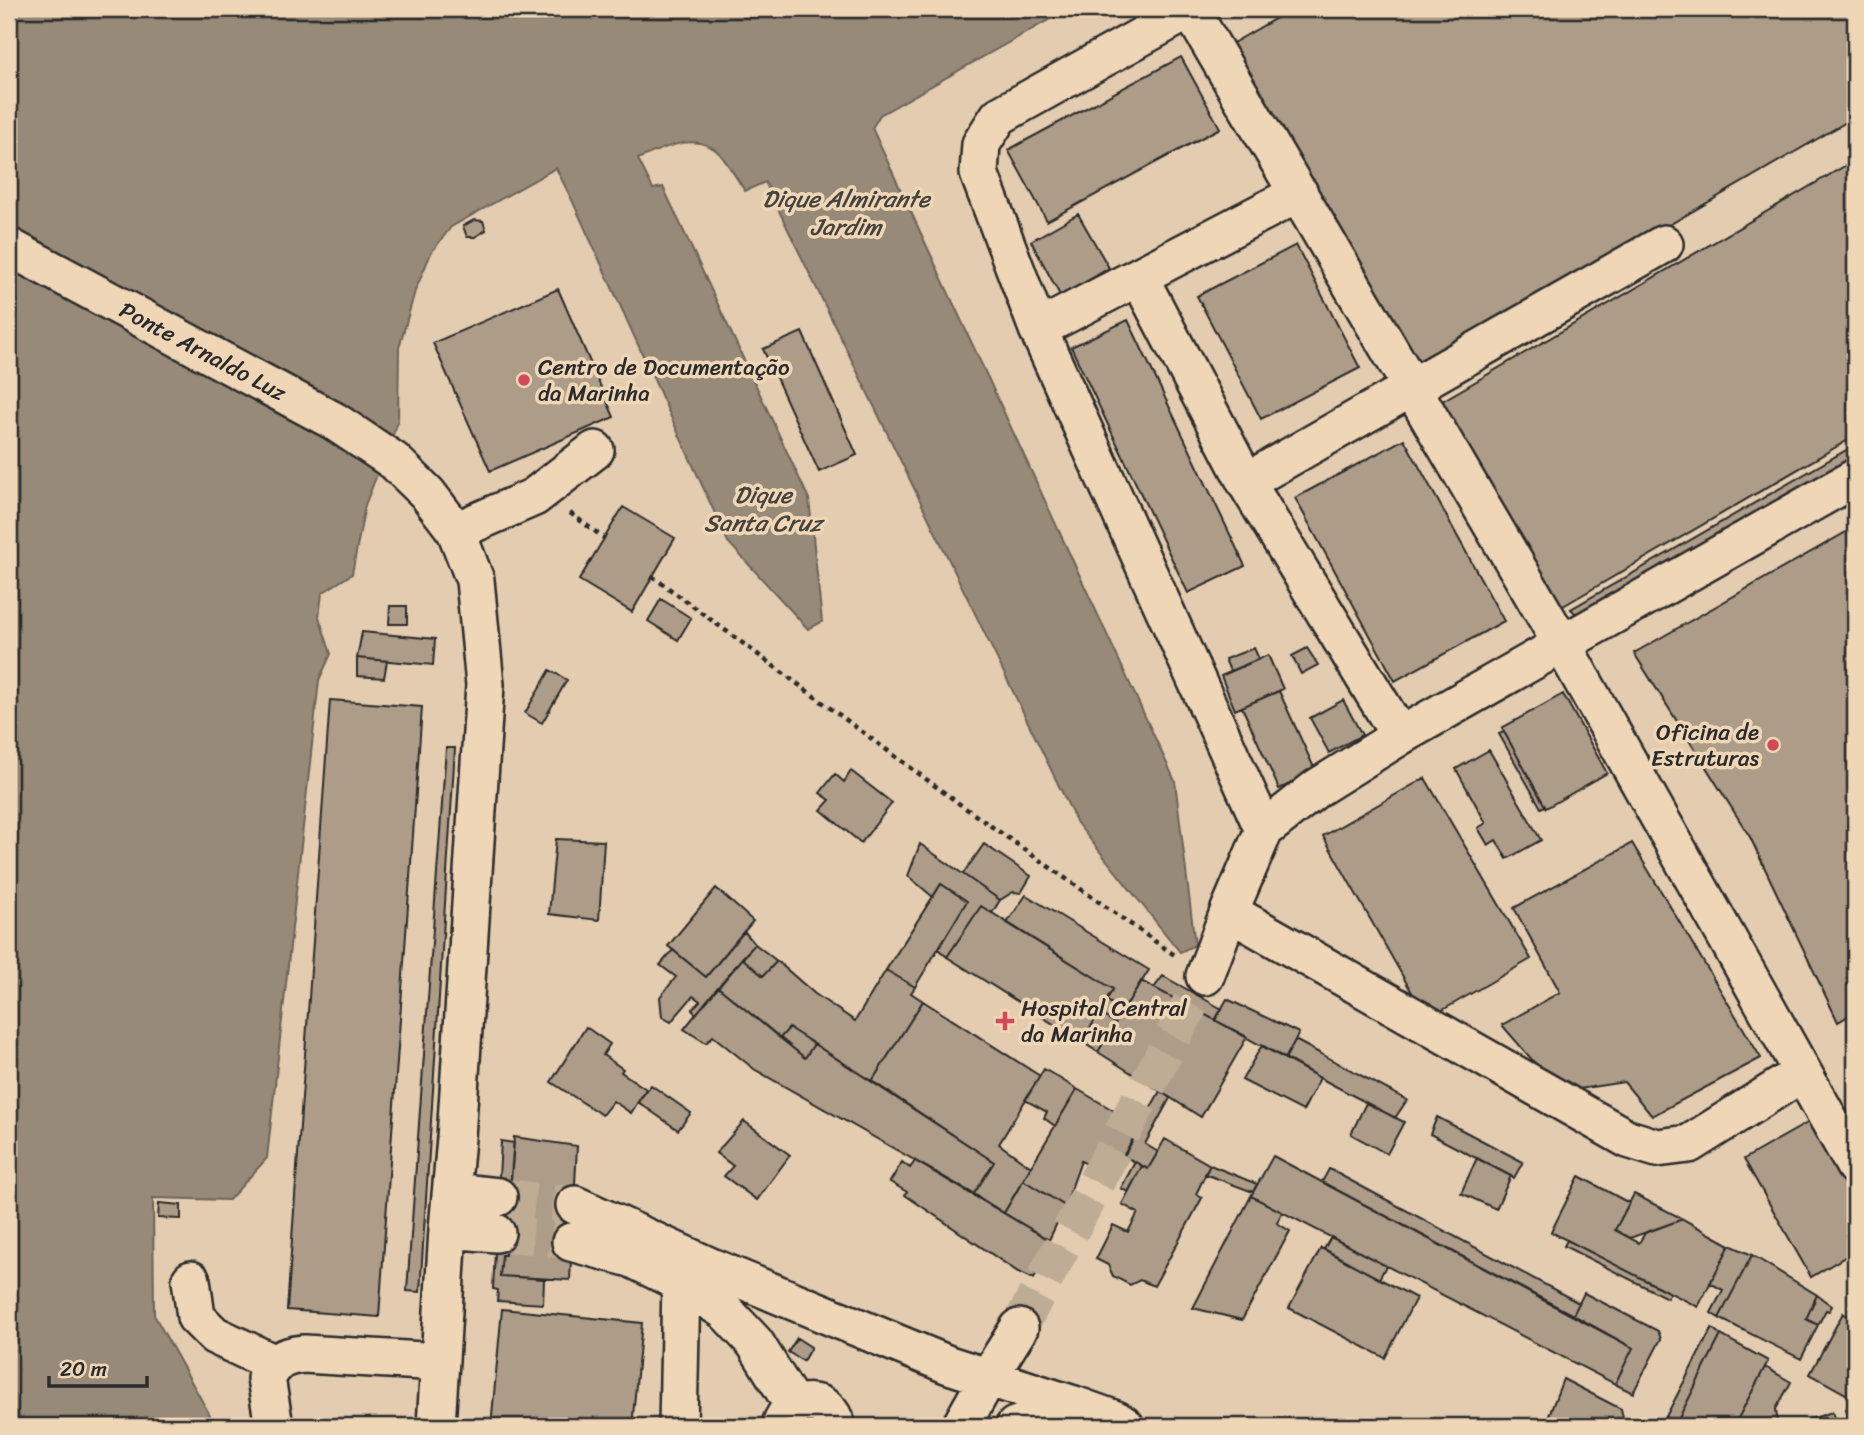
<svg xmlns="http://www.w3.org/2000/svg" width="1864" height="1435" viewBox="0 0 1864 1435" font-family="Sriracha,sans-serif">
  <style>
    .water { fill: #988a78; stroke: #6c6459; stroke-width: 2 }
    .building { fill: #ad9c88; stroke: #2b2b2b; stroke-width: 2 }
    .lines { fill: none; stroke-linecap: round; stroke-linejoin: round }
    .minor-tunnel { stroke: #beac95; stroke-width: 37; stroke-dasharray: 37 18; stroke-linecap: butt }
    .minor-casing { stroke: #2b2b2b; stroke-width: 42 }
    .path { stroke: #2b2b2b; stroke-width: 4.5; stroke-dasharray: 5 5; stroke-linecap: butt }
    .minor { stroke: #efd6b7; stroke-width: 37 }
    .poi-dot { fill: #d1495b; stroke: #efd6b7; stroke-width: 2.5 }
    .labels { text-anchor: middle; stroke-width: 7; stroke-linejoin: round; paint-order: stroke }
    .street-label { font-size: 23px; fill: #2b2b2b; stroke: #efd6b7 }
    .poi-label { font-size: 23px; fill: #2b2b2b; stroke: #efd6b7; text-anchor: start }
    .water-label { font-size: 24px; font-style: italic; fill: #46433e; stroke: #efd6b7 }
  </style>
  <rect width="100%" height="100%" fill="#e3ccaf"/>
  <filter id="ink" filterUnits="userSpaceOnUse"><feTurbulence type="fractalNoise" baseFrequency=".0143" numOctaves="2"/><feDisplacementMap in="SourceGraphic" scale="14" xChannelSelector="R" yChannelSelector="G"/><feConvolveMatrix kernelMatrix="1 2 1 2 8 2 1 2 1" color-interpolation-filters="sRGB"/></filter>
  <g filter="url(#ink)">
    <path class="water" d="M9 9H1068L880 115 872 128 1175 781 1195 945 1180 952 1077 823 765 182 745 191C737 179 729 165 720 154 698 130 663 148 638 159L653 189 663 187 809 499 822 622 808 629 728 542 573 202 556 168 451 227 431 253 415 291 399 348 398 422 365 505 352 574 322 593 319 617 331 654 319 680 267 1158 229 1200 153 1198 154 1315 216 1426H9Z"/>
    <path class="building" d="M1292 9H1855V117L1416 372 1226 47Z
      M1181 57 1220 128 1047 221 1008 150Z
      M1855 160V436L1558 609 1437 404Z
      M1078 214 1109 268 1061 297 1031 241Z
      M474 220 483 221 486 230 475 237H467L463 226Z
      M1296 245 1360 368 1261 419 1197 296Z
      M558 289 614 417 490 471 433 343Z
      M1128 320 1245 566 1188 593 1071 347Z
      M802 332 857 455 819 472 763 349Z
      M1404 439 1504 621 1395 681 1295 498Z
      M1855 445V462L1581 619 1571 609Z
      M623 507 675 538 632 612 579 580Z
      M1855 527V1012L1838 1022 1750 837 1634 653Z
      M661 599 691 618 678 640 648 621Z
      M390 606H407V624H389Z
      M362 632 435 639 433 665 357 658Z
      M1254 648 1259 659 1230 671 1225 659Z
      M1307 648 1318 665 1301 674 1292 656Z
      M1268 655 1283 689 1235 710 1221 676Z
      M357 658 387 661 384 678 357 676Z
      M550 670 567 680 542 723 525 713Z
      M1279 691 1316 772 1279 789 1242 707Z
      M1563 694 1607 773 1546 808 1502 728Z
      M330 700 422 707 379 1317 287 1310Z
      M1343 700 1362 735 1329 753 1310 718Z
      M1504 732 1545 806 1541 808 1499 734Z
      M446 748H455L420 1292 407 1291Z
      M1489 750 1541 840 1507 859 1496 840 1488 845 1478 828 1486 823 1456 769Z
      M851 771 892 803 861 843 821 810 830 800 820 793 835 774 844 782Z
      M1425 778 1531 959 1427 1019 1323 836Z
      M556 839 604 841 599 920 549 914Z
      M1632 843 1761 1058 1652 1116 1624 1082 1560 1092 1502 1025 1560 992 1514 908Z
      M920 844 1000 900 992 913 981 906 947 957 938 949 967 901 941 884 933 897 908 876Z
      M984 844 1031 876 1021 893 1013 892 1000 900 963 874Z
      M941 884 967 901 915 987 886 970Z
      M716 888 753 921 706 977 668 946Z
      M1026 895 1149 970 1123 1011 1106 1000 1113 989 1007 923Z
      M981 906 1113 989 1082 1042 947 957Z
      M744 931 755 944 696 1014 692 1010 700 1001 693 996 671 1022 662 1017 660 997 676 977 660 965 673 950 706 977Z
      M755 944 777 961 763 976 742 958Z
      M742 958 763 976 777 961 815 994 855 1021 886 970 915 987 911 993 923 1001 872 1081 789 1028 780 1038 718 987Z
      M1163 976 1222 1009 1215 1020 1154 988Z
      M1141 981 1247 1037 1201 1117 1098 1052Z
      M718 987 805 1058 814 1044 994 1162 974 1194 754 1069 713 1036 706 1043 684 1029Z
      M1227 999 1299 1033 1285 1059 1215 1020Z
      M1106 1000 1123 1011 1115 1023 1099 1013Z
      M923 1001 1040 1076 999 1144 1031 1167 1004 1213 974 1194 994 1162 872 1081Z
      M1099 1013 1115 1023 1098 1052 1082 1042Z
      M586 1027 610 1044 603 1055 623 1069 621 1072 646 1089 631 1113 613 1101 602 1115 551 1082Z
      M789 1028 814 1044 805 1058 780 1038Z
      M1295 1040 1407 1100 1395 1118 1320 1078 1285 1059Z
      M1262 1045 1320 1078 1303 1111 1242 1080Z
      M1044 1069 1077 1089 1055 1126 1044 1118 1047 1112 1025 1100Z
      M651 1085 691 1113 678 1130 638 1102Z
      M1077 1089 1140 1126 1111 1178 1081 1161 1065 1206 1023 1180Z
      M1160 1091 1170 1098 1145 1144 1158 1152 1148 1169 1124 1156Z
      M1366 1103 1404 1122 1387 1154 1351 1134Z
      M1437 1117 1523 1162 1514 1178 1430 1134Z
      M744 1121 790 1155 757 1200 724 1176 733 1166 716 1153Z
      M1809 1122 1855 1202V1251L1811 1277 1744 1159Z
      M514 1137 577 1146 570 1280 500 1276 502 1255H505Z
      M1165 1139 1210 1165 1196 1194 1202 1198 1154 1286 1140 1280 1130 1285 1113 1276 1108 1265 1096 1259 1113 1225 1128 1232 1138 1213 1122 1204 1142 1166 1148 1169Z
      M501 1141 514 1143 505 1255H502L500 1276 544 1279 543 1304 497 1301 498 1290 493 1289Z
      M1273 1156 1633 1348 1615 1384 1251 1196Z
      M1477 1158 1511 1176 1496 1209 1461 1193Z
      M915 1161 1049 1240 1034 1279 1018 1272 905 1195 907 1192 890 1182 902 1162 910 1168Z
      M1135 1162 1142 1166 1128 1192 1121 1188Z
      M1210 1165 1257 1184 1253 1192 1205 1174Z
      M1329 1169 1579 1303 1573 1315 1322 1182Z
      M1579 1176 1629 1203 1615 1230 1639 1243 1645 1233 1683 1219 1730 1245 1698 1307 1551 1232Z
      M1023 1180 1065 1206 1049 1240 1004 1213Z
      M1634 1194 1683 1219 1630 1238 1615 1230Z
      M1251 1196 1282 1212 1277 1223 1290 1231 1242 1320 1193 1308Z
      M159 1203 181 1205V1219L158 1218Z
      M1331 1237 1386 1266 1379 1279 1324 1249Z
      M1567 1240 1670 1293 1667 1298 1564 1246Z
      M1730 1245 1752 1255 1719 1318 1711 1313 1723 1290 1710 1283Z
      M1321 1248 1416 1298 1385 1358 1289 1308Z
      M1752 1255 1817 1295 1806 1319 1818 1325 1801 1359 1719 1318Z
      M1584 1293 1658 1331 1661 1339 1633 1393 1615 1384 1633 1348 1573 1315Z
      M1817 1295 1832 1306 1829 1311 1826 1310 1818 1325 1806 1319Z
      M502 1309 642 1323 632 1426H491Z
      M1843 1313 1855 1321V1399L1810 1374Z
      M1712 1328 1721 1335 1675 1426H1661Z
      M1721 1335 1768 1361 1765 1367 1734 1426H1675Z
      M797 1338 811 1347 803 1361 788 1352Z
      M1765 1367 1791 1382 1776 1409 1778 1426H1734Z
      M1563 1379 1621 1409 1625 1426H1545Z
      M1855 1406V1426H1851L1846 1409Z
      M1832 1412 1837 1426H1790Z"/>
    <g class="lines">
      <path class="minor-tunnel" d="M498 1197 575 1205
        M496 1233 536 1236 571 1242
        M1019 1328 1205 976"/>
      <defs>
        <path id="minor" d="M1190 9 1562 644 1855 1166
          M1191 9 999 116 981 144 979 173 1038 329 1264 830
          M9 247 334 421 394 461 427 493 456 531 475 580 485 685 456 1138 448 1229 436 1426
          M1139 277 1246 482 1400 736
          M1038 329 1299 193
          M1246 482 1664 244
          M456 531 534 497 595 450
          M1229 912 1628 1139 1657 1148 1689 1144 1802 1073
          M1205 976 1229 912 1264 830 1317 788 1400 736 1855 478
          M452 1192 498 1197
          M575 1205 711 1267 949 1365 1074 1405 1116 1420 1125 1426
          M448 1229 496 1233
          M571 1242 631 1258 681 1283 725 1311 755 1343 794 1406
          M191 1280 196 1317 214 1335 275 1364
          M781 1425C790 1395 830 1395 836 1426
          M274 1426 266 1378C277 1360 283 1356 304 1354L440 1362
          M678 1426 681 1283 687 1265
          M961 1426 989 1376 1019 1328
          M1015 1426 1074 1405"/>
      </defs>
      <use href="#minor" class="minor-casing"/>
      <path class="path" d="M570 513 604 538
        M652 576 961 805 1176 956"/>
      <use href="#minor" class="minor"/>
    </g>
  </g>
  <g class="poi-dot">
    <circle cx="524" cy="380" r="7"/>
    <circle cx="1773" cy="745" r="7"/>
    <path d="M1001.5 1010.5h7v7h7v7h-7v7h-7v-7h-7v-7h7z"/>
  </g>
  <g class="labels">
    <g class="street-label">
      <text transform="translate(203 351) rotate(28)" y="8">Ponte Arnaldo Luz</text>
    </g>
    <g class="poi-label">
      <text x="538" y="375">Centro de Documentação<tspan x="538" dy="26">da Marinha</tspan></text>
      <text x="1759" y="740" text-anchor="end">Oficina de<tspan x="1759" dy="26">Estruturas</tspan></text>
      <text x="1021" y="1016">Hospital Central<tspan x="1021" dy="26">da Marinha</tspan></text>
    </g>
    <g class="water-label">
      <text x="846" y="207">Dique Almirante<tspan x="846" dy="28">Jardim</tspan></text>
      <text x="763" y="503">Dique<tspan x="763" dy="28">Santa Cruz</tspan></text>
    </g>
  </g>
  <rect width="1864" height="1435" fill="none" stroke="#efd6b7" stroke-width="35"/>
  <rect x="18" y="18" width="1829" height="1400" fill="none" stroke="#2b2b2b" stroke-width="2.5" filter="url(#ink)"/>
  <path d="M49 1376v10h98v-10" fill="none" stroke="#2b2b2b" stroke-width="3.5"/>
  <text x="60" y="1376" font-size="21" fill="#2b2b2b" stroke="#efd6b7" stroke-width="5" paint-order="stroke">20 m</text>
</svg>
